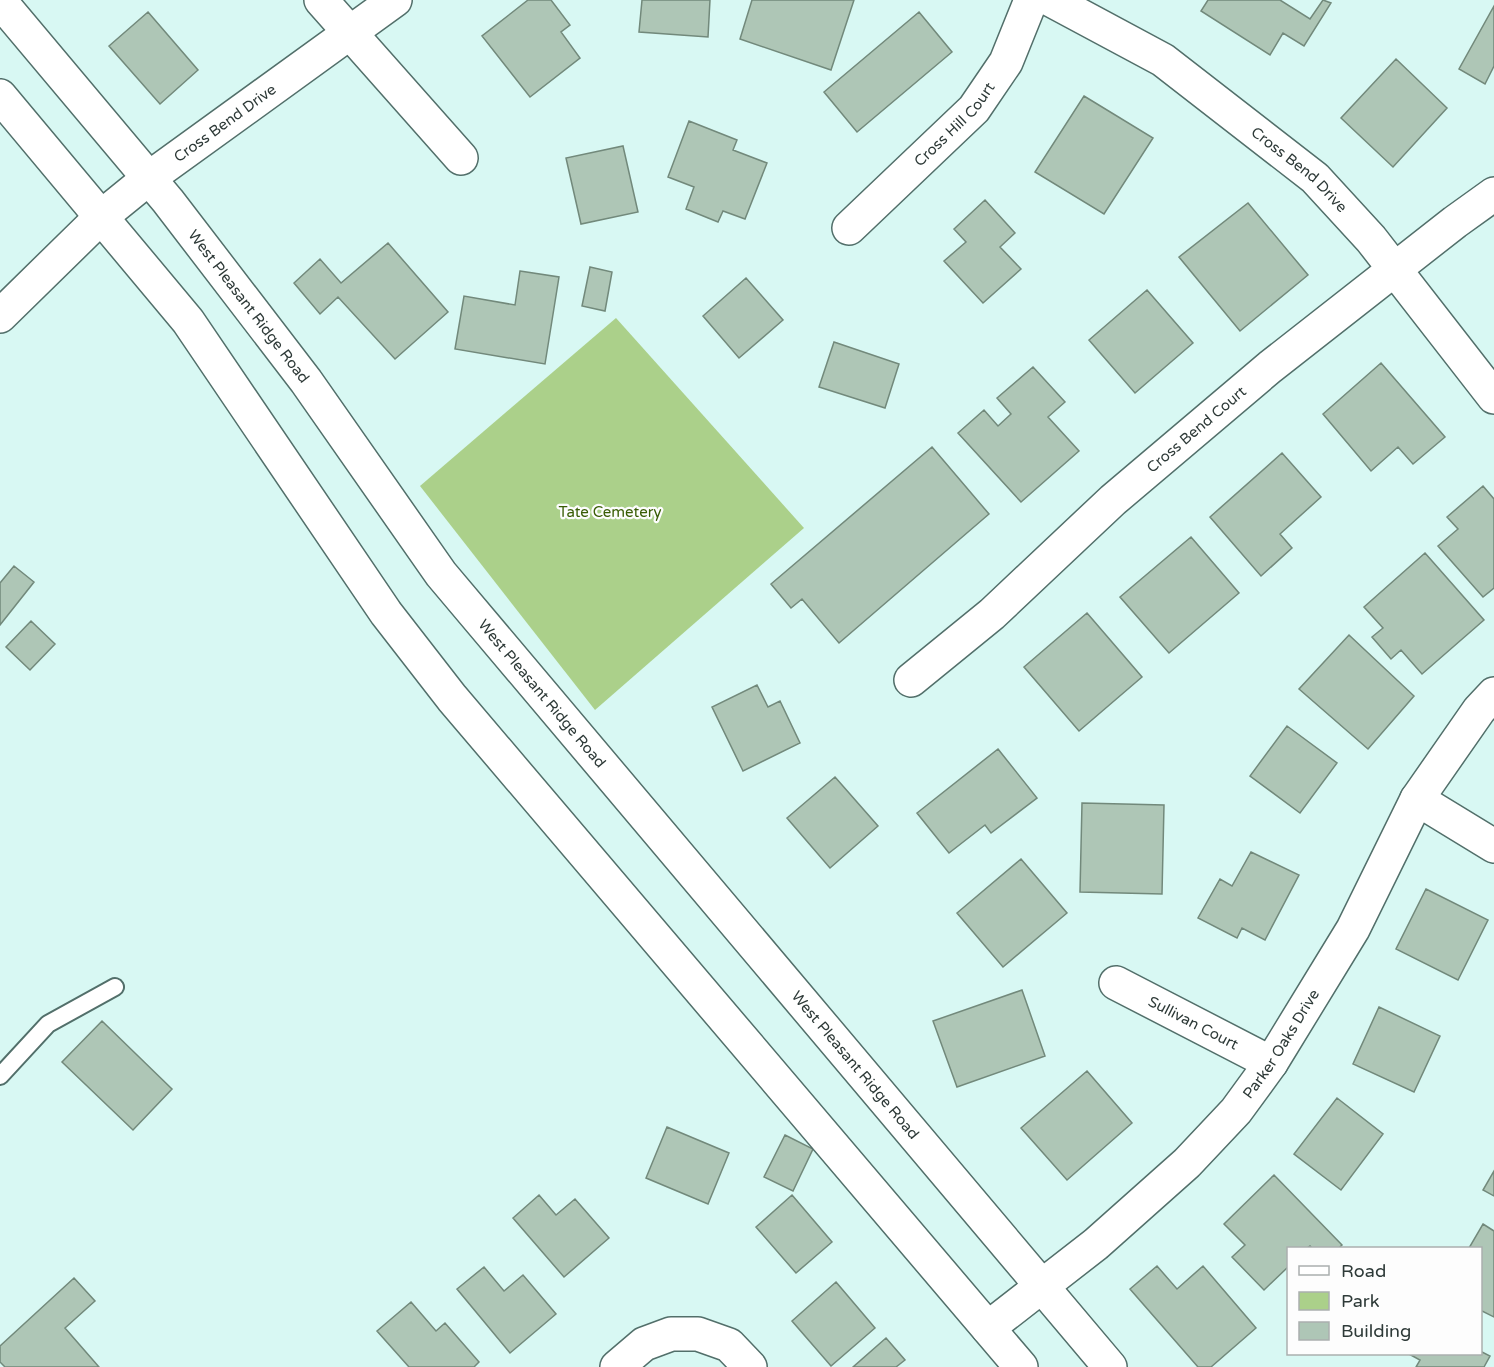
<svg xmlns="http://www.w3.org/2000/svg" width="1494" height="1367" viewBox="0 0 1494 1367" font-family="'Varela Round',sans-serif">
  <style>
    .green { fill: #abd08a }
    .building { fill: #aec6b6; stroke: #72897b; stroke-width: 1.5 }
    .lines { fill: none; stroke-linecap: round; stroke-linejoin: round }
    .lane-casing { stroke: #526f6a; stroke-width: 20 }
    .street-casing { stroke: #526f6a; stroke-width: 36 }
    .secondary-casing { stroke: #526f6a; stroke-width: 36 }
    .lane { stroke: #fff; stroke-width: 16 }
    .street { stroke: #fff; stroke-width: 33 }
    .secondary { stroke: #fff; stroke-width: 33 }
    .labels { text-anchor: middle; stroke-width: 4.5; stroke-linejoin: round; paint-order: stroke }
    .street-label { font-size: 15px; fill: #2e3a38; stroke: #fdfdfd }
    .park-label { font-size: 15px; fill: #395d05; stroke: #fdfdfd }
  </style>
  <rect width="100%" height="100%" fill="#d8f8f3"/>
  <path class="green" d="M616 318 804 528 595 710 420 486Z"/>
  <path class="building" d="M528 0H551L570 25 561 32 580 58 530 97 482 36Z
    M642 0H710L708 37 639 32Z
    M752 0H854L831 70 740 39Z
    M1208 0H1280L1310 19 1323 0 1331 3 1304 46 1283 33 1270 55 1201 11Z
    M1494 6V66L1485 84 1459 69Z
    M148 12 198 70 160 104 109 46Z
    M919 12 952 52 857 132 824 92Z
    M1396 59 1447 108 1393 167 1341 118Z
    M1084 96 1153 138 1104 214 1035 172Z
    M689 121 737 140 733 150 767 163 745 219 723 211 718 222 686 209 694 187 668 177Z
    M623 146 638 212 581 224 566 158Z
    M985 200 1015 233 1000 247 1021 269 983 303 944 261 966 242 954 229Z
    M1248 203 1308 275 1240 331 1179 257Z
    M388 243 448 312 395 359 338 297 320 314 294 283 320 259 341 283Z
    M590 267 612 272 605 311 582 306Z
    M520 271 559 277 545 364 455 349 464 296 515 305Z
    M746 278 783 320 739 358 703 316Z
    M1147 290 1193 343 1135 393 1089 340Z
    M834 342 899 364 885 408 819 387Z
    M1381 363 1445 437 1413 464 1398 447 1371 471 1323 414Z
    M1033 367 1065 402 1048 417 1079 451 1021 502 958 433 984 410 998 426 1011 414 997 398Z
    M932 447 989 514 839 643 802 599 791 608 771 584Z
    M1282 453 1321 497 1280 534 1292 548 1261 576 1210 517Z
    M1483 486 1494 499V588L1483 597 1438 546 1458 529 1447 517Z
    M1191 537 1239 593 1169 653 1120 597Z
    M1425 553 1484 620 1422 674 1401 650 1391 659 1372 637 1383 628 1364 607Z
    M14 566 34 582 0 625V583Z
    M1087 613 1142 677 1079 731 1024 667Z
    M31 621 55 644 30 670 6 647Z
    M1349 635 1414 696 1368 749 1299 689Z
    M757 685 768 707 780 701 800 743 743 771 712 707Z
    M1287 726 1337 763 1300 813 1250 776Z
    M998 749 1037 798 991 833 985 825 949 853 917 813Z
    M835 777 878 826 830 868 787 818Z
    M1082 803 1164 805 1162 894 1080 892Z
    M1251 852 1299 875 1265 940 1242 928 1237 938 1198 918 1220 879 1232 886Z
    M1021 859 1067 913 1003 967 957 913Z
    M1426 889 1488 920 1458 980 1396 949Z
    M1022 990 1045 1056 957 1087 933 1021Z
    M1379 1007 1440 1036 1414 1092 1353 1064Z
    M102 1021 172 1089 133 1130 62 1062Z
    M1087 1071 1132 1123 1067 1180 1021 1128Z
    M1337 1098 1383 1134 1341 1190 1294 1154Z
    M667 1127 729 1153 708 1204 646 1178Z
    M785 1135 813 1149 793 1191 764 1177Z
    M1494 1171V1196L1483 1190Z
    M1274 1175 1342 1245 1339 1248H1312L1310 1246 1307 1248H1288V1267L1264 1290 1232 1257 1245 1245 1224 1224Z
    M539 1195 556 1215 575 1199 609 1238 564 1277 513 1218Z
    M792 1195 832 1242 796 1273 756 1227Z
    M1483 1224 1494 1231V1317L1480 1310V1248H1469Z
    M1157 1266 1177 1289 1203 1266 1256 1328 1211 1367H1198L1130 1289Z
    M484 1267 504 1291 523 1275 556 1314 510 1353 457 1289Z
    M74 1278 95 1301 65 1328 99 1367H5L0 1362V1346Z
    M836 1282 875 1328 831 1366 792 1321Z
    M411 1302 436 1331 445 1323 479 1362 474 1367H409L377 1331Z
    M886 1338 905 1360 896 1367H853Z
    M1480 1351 1490 1356 1484 1367H1416L1420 1360 1409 1354H1480Z"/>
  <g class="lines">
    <defs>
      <path id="lane" d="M0 1076 48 1024 115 987"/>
      <g id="street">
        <path d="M321 0 461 158"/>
        <path id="s1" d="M1051 0 1163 60 1315 178 1371 239 1494 397"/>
        <path id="s2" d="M849 228 974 109 1006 62 1031 0"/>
        <path id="s3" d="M0 316 101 217 149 178 395 0"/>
        <path id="s4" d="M911 680 992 614 1113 500 1270 367 1455 222 1494 194"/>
        <path d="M1417 799 1494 846"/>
        <path id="s5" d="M1116 983 1271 1063"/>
        <path id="s6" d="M988 1328 1096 1244 1187 1163 1236 1111 1271 1063 1353 929 1417 799 1479 710 1494 694"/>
        <path d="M617 1367 644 1344 671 1334H698L729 1345 750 1367"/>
      </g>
      <g id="secondary">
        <path id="s7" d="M0 1 168 201 306 381 441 574 1110 1367"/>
        <path d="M0 96 188 321 386 613 452 698 1021 1367"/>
      </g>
    </defs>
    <use href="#lane" class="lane-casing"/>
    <use href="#street" class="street-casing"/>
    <use href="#secondary" class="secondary-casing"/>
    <use href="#lane" class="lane"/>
    <use href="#street" class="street"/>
    <use href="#secondary" class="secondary"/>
  </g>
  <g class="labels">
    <g class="street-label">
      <text dy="5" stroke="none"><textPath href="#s3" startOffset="297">Cross Bend Drive</textPath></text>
      <text dy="5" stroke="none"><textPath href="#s2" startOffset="148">Cross Hill Court</textPath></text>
      <text dy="5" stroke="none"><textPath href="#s1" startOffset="302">Cross Bend Drive</textPath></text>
      <text dy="5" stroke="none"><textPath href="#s7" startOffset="394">West Pleasant Ridge Road</textPath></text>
      <text dy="5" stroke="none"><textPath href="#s4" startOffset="380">Cross Bend Court</textPath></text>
      <text dy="5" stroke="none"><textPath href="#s7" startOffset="880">West Pleasant Ridge Road</textPath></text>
      <text dy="5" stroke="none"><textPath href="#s5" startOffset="87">Sullivan Court</textPath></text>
      <text dy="5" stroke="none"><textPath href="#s6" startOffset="411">Parker Oaks Drive</textPath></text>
      <text dy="5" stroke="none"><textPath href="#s7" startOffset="1366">West Pleasant Ridge Road</textPath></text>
    </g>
    <g class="park-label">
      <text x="610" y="517">Tate Cemetery</text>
    </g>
  </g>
  <rect x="1287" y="1247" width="195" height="108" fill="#fdfdfd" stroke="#aaafae" stroke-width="1.5"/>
  <rect x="1299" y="1266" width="30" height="9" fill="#ffffff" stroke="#aaafae" stroke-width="1.5"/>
  <text x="1341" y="1277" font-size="18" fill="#2e3a38">Road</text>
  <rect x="1299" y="1292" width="30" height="18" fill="#abd08a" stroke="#aaafae" stroke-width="1.5"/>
  <text x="1341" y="1307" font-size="18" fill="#2e3a38">Park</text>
  <rect x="1299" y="1322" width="30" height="18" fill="#aec6b6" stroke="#aaafae" stroke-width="1.5"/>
  <text x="1341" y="1337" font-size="18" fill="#2e3a38">Building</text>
</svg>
